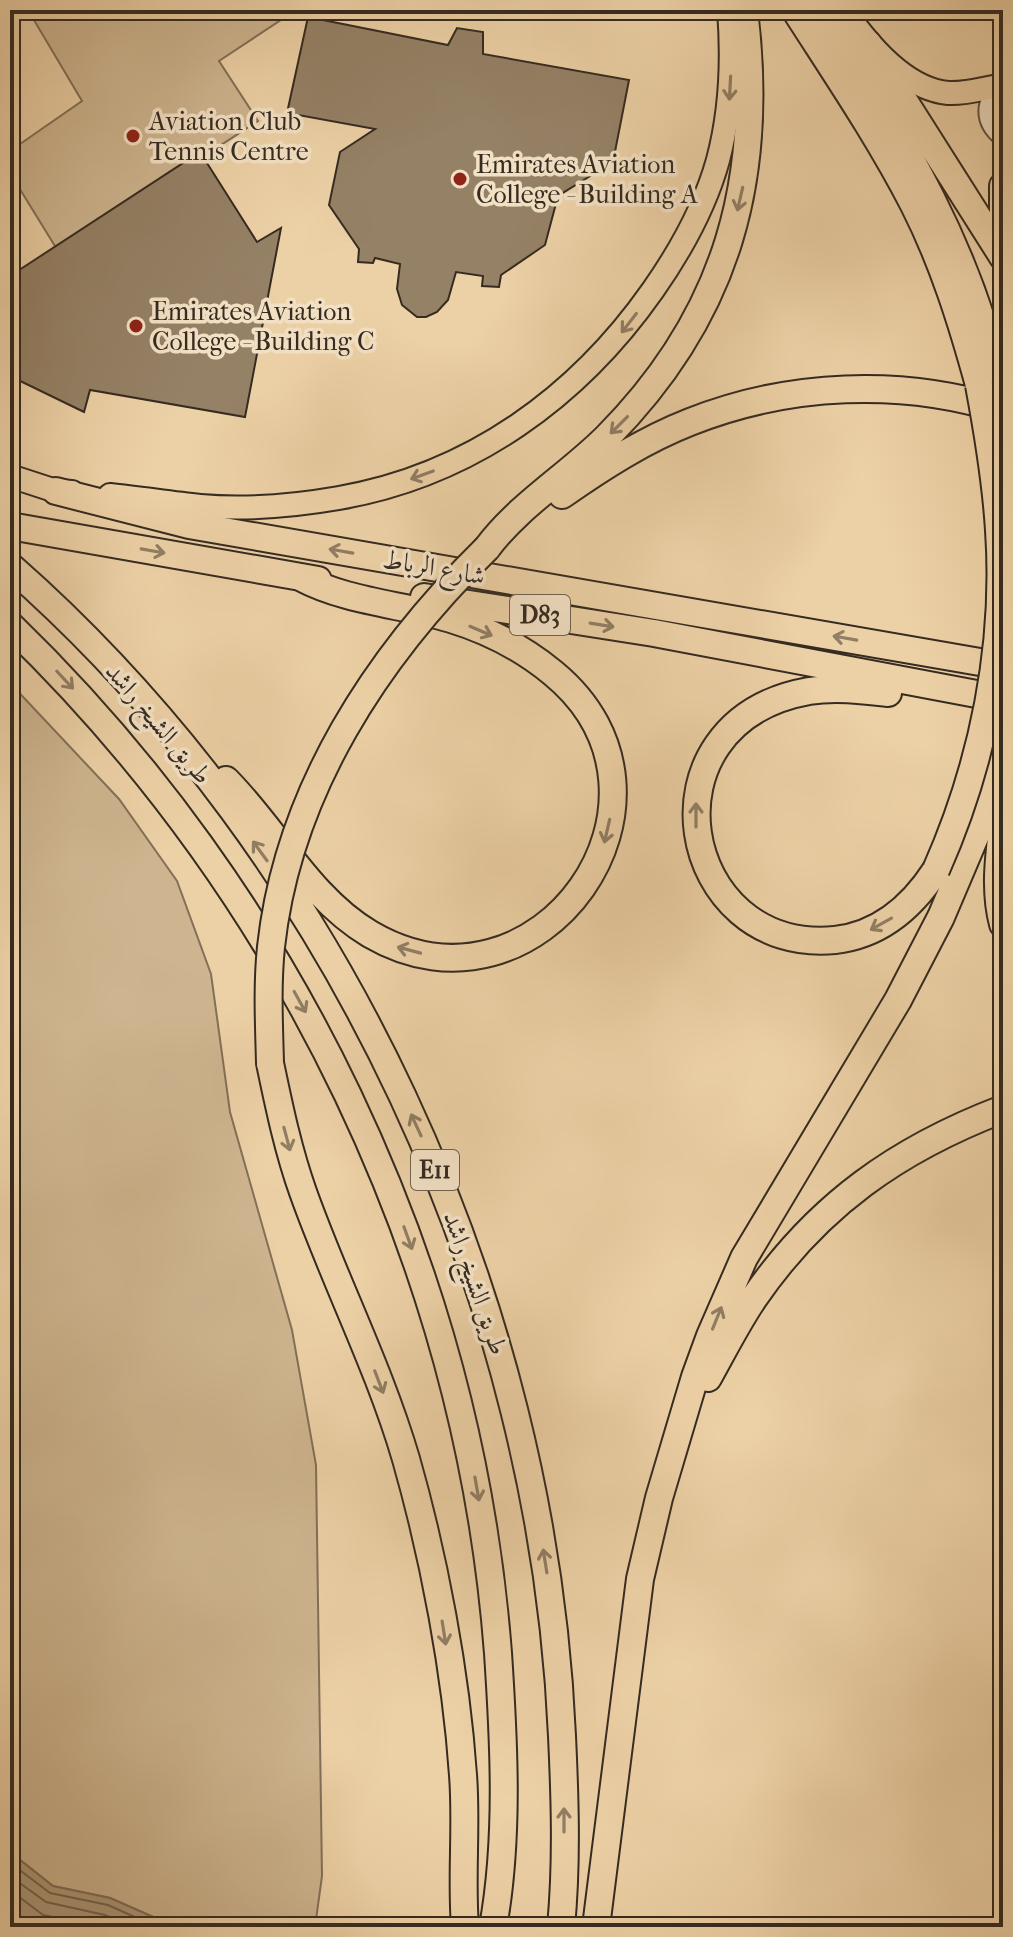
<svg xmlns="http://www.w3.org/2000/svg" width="1013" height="1937" viewBox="0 0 1013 1937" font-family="'IM FELL French Canon',Amiri,serif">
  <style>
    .green { fill: #ceb58f; stroke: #827058; stroke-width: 2 }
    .water { fill: #ae9979; stroke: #7e6d56; stroke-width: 2 }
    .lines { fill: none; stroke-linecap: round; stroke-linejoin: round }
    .shore { stroke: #72624d; stroke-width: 2 }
    .building { fill: #958166; stroke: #352b21; stroke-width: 2 }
    .tertiary-casing { stroke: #635442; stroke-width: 22 }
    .primary-casing { stroke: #352b21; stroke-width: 26 }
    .motorway-casing { stroke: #352b21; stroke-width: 30 }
    .tertiary { stroke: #f3e1c5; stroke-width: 18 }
    .primary { stroke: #edd1a6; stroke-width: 22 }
    .motorway { stroke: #edd1a6; stroke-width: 26 }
    .motorway-bridge-casing { stroke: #352b21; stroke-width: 30; stroke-linecap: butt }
    .motorway-bridge { stroke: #edd1a6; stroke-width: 26 }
    .oneway { stroke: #917e64 }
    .poi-dot { fill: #8f2418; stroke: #f3e1c5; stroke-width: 3 }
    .labels { text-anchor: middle; stroke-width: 7; stroke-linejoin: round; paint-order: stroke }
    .shield { fill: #f3e1c5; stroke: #6e6252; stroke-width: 2 }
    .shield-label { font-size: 24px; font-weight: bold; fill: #352b21 }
    .poi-label { font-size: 26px; fill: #352b21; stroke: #f3e1c5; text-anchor: start }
    .street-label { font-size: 26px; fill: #352b21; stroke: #f3e1c5 }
  </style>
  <rect width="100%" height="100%" fill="#edd1a6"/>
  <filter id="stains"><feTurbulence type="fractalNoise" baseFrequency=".0025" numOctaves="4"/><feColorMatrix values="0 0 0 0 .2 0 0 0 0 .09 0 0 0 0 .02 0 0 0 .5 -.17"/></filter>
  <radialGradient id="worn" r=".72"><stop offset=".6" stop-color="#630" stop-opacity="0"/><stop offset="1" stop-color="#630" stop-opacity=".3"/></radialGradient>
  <path class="green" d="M28 10H296L219 61 258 121 58 251 10 173V151L82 101Z
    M10 683 119 799 177 881 211 974 230 1112 292 1330 316 1465 322 1876 315 1927H176L110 1898 53 1886 20 1860 10 1858Z"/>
  <path class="water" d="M10 1858 20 1860 53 1886 110 1898 176 1927H10Z"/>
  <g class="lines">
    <path class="shore" d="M10 1866 17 1868 50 1893 108 1905 157 1927
      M10 1876 46 1902 105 1915 132 1927
      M10 1890 43 1915 102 1927"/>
  </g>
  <path class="building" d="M308 17 448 45 457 28 483 32V54L629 80 613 162 558 196 545 245 501 275 499 287 482 286 483 276 456 272 448 300 437 312 426 317H417L402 305 397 289 400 264 375 258 373 263 358 262 359 249 329 205 340 152 375 129 287 113Z
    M200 152 257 242 281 228 245 417 90 390 84 412 10 376V276Z"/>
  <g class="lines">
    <defs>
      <path id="tertiary" d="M1003 87C983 101 984 122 1003 137"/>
      <path id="primary" d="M844 10C867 43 905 89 948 93 966 94 985 88 1003 85
        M10 476 56 491 72 492
        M110 495C140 498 170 503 200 506 246 510 293 506 339 498 471 475 578 397 653 290 681 250 705 207 718 160 731 111 733 61 729 10"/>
      <path id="motorway" d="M795 10C836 74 879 137 914 205 943 262 962 323 979 385
        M820 10C899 133 977 258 1003 406
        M868 44 1003 257
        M1003 186V218
        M56 491 189 525 1003 666
        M562 495C602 467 644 440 690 422 788 383 902 378 1003 410
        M10 526 318 580
        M487 548C520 504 568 476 607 437 728 315 765 178 744 10
        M10 566C340 856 543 1300 562 1736 565 1799 567 1864 561 1927
        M424 597 654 633 1003 699
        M10 625C290 896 468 1264 498 1653 504 1743 509 1838 493 1927
        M888 693C861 690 835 687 809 691 635 722 678 955 835 940 880 935 912 907 936 870
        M226 780C275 829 309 898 370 934 539 1033 705 798 553 673 524 649 487 630 451 619 401 604 347 602 300 577
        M1003 821C999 856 994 891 1003 924
        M270 1063C279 1106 288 1150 303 1192 335 1282 379 1367 406 1459 434 1557 456 1673 463 1775 467 1826 461 1876 465 1927
        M708 1378C723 1351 737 1323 754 1298 818 1205 898 1149 1003 1109
        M596 1927 640 1579 659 1498 695 1377 710 1336 744 1258 898 1000 941 917 975 837 1003 739"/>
    </defs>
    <use href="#tertiary" class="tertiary-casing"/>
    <use href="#primary" class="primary-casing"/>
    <use href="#motorway" class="motorway-casing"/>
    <use href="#tertiary" class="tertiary"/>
    <use href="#primary" class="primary"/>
    <use href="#motorway" class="motorway"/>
    <defs>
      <path id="motorway-bridge" d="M936 870C983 764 1007 646 999 530 996 481 988 433 979 385
        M270 1063C269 1024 267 986 271 947 288 791 377 656 487 548"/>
    </defs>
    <use href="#motorway-bridge" class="motorway-bridge-casing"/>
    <use href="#motorway-bridge" class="motorway-bridge"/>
  </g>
  <defs><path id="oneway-shaft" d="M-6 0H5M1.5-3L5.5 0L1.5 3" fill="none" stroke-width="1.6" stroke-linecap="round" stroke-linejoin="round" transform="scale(2)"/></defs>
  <g class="oneway">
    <use href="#oneway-shaft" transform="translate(730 88) rotate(93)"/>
    <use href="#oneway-shaft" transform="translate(740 199) rotate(103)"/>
    <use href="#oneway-shaft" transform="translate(629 323) rotate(128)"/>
    <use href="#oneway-shaft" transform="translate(619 425) rotate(135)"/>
    <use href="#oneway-shaft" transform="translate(422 475) rotate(160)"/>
    <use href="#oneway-shaft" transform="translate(153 551) rotate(10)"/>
    <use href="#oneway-shaft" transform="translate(341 551) rotate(-170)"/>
    <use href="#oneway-shaft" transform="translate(602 625) rotate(9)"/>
    <use href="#oneway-shaft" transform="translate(481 631) rotate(23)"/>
    <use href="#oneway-shaft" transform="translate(845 638) rotate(-170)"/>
    <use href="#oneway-shaft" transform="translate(65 680) rotate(47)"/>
    <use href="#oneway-shaft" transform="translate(696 815) rotate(-90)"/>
    <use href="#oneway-shaft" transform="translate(607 831) rotate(103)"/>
    <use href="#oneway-shaft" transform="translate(260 851) rotate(-126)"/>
    <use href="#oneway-shaft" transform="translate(881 924) rotate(151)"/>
    <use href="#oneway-shaft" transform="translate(409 950) rotate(-165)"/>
    <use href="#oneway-shaft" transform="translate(300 1002) rotate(61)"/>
    <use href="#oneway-shaft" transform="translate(416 1125) rotate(-115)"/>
    <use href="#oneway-shaft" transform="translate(287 1139) rotate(75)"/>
    <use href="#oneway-shaft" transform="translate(408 1238) rotate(70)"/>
    <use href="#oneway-shaft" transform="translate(717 1318) rotate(-68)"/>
    <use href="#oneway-shaft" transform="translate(379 1382) rotate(69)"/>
    <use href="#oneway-shaft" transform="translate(477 1489) rotate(80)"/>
    <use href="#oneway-shaft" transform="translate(545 1561) rotate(-99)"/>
    <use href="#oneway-shaft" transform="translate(444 1633) rotate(81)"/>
    <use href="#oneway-shaft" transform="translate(564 1820) rotate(-90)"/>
  </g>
  <g class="poi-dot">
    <circle cx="133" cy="136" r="8"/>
    <circle cx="460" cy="179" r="8"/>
    <circle cx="136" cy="326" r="8"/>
  </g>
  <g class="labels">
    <g class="shield">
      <rect x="510" y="595" width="60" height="40" rx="6"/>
      <rect x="411" y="1150" width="48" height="40" rx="6"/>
    </g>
    <g class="shield-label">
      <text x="540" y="623">D83</text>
      <text x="435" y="1178">E11</text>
    </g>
    <g class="poi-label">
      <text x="149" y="130">Aviation Club<tspan x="149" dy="30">Tennis Centre</tspan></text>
      <text x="476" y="173">Emirates Aviation<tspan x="476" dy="30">College - Building A</tspan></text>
      <text x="152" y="320">Emirates Aviation<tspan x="152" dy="30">College - Building C</tspan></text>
    </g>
    <g class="street-label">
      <text transform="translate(434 567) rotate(10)" y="9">شارع الرباط</text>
      <text transform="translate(159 723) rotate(50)" y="9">طريق الشيخ راشد</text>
      <text transform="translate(476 1283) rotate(71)" y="9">طريق الشيخ راشد</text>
    </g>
  </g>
  <rect width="1013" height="1937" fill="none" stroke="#edd1a6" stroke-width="40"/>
  <rect x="12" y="12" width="989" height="1913" fill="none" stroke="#352b21" stroke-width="4"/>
  <rect x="20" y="20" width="973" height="1897" fill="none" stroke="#352b21" stroke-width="2"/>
  <rect width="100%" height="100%" filter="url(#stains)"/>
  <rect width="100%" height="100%" fill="url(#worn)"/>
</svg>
